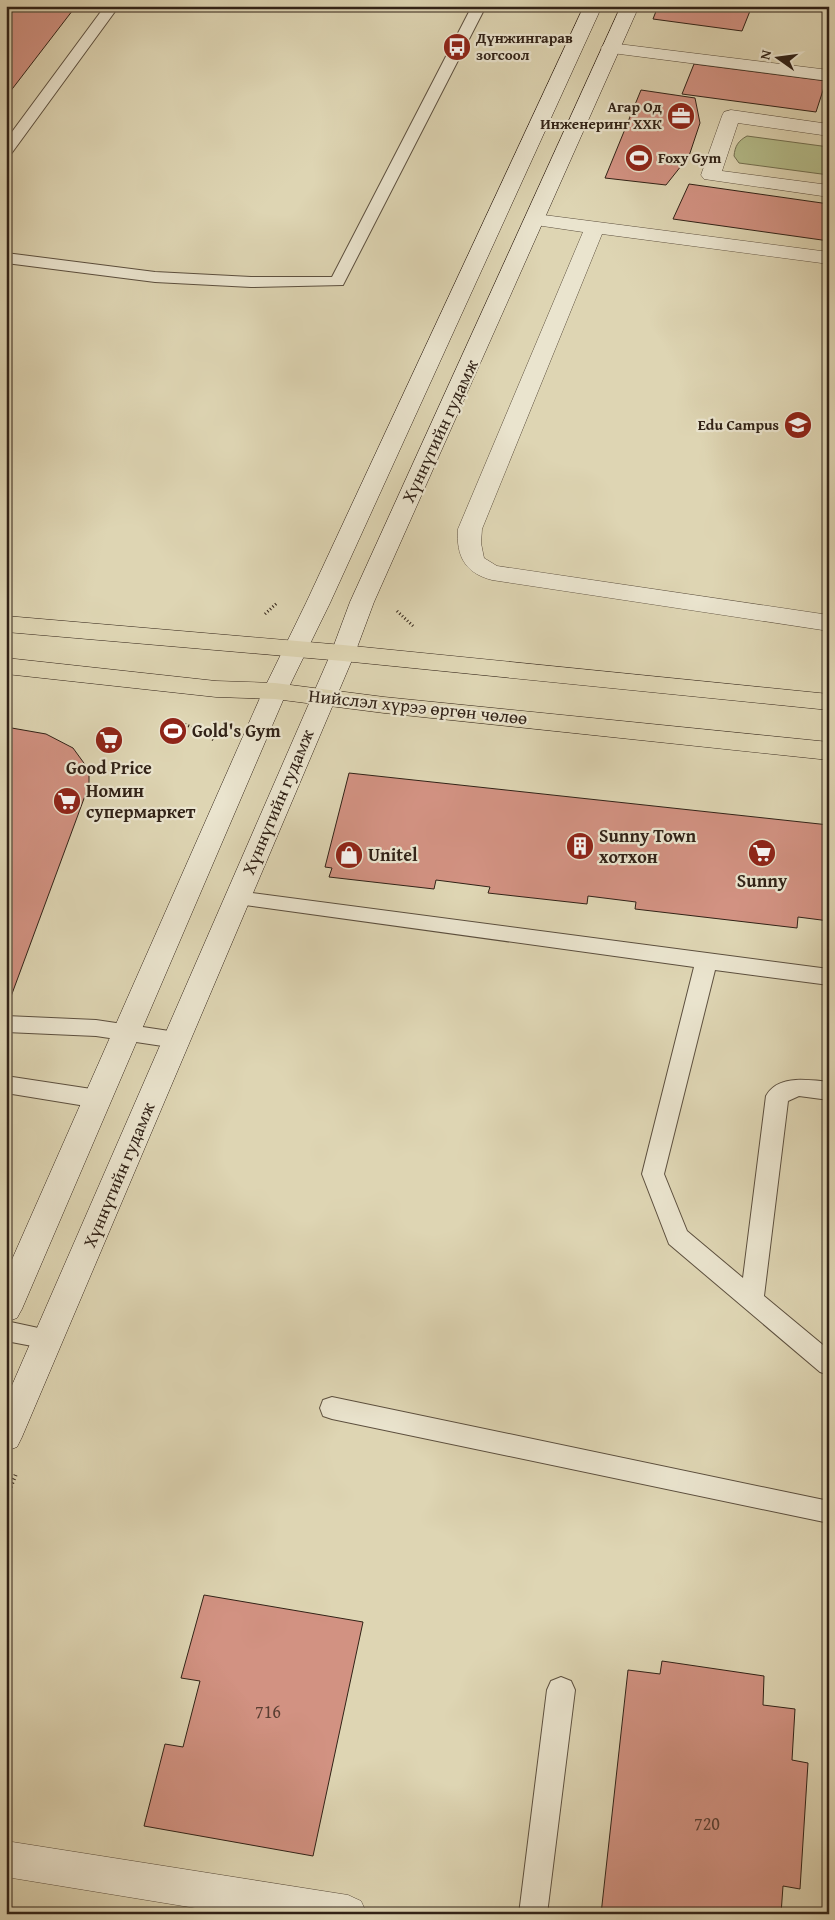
<svg xmlns="http://www.w3.org/2000/svg" width="835" height="1920" viewBox="0 0 835 1920" font-family="'Gentium Book Plus',serif">
  <style>
    .green { fill: #b4bc8a; stroke: #726f50 }
    .building { fill: #d29282; stroke: #312217 }
    .lines { fill: none; stroke-linecap: round; stroke-linejoin: round }
    .service-casing { stroke: #5c4f3e; stroke-width: 2 }
    .minor-casing { stroke: #5c4f3e; stroke-width: 1 }
    .secondary-casing { stroke: #312217; stroke-width: 1 }
    .primary-casing { stroke: #312217; stroke-width: 1 }
    .path-far1 { stroke: #312217; stroke-width: 3; stroke-dasharray: 1 2.5; stroke-linecap: butt }
    .path { stroke: #312217; stroke-width: 4; stroke-dasharray: 1 3; stroke-linecap: butt }
    .service { fill: #eae4ce; fill-rule: evenodd }
    .minor { fill: #eae4ce; fill-rule: evenodd }
    .secondary { fill: #eae4ce; fill-rule: evenodd }
    .primary { fill: #ded5b3; fill-rule: evenodd }
    .labels { text-anchor: middle; stroke-width: 4.5; stroke-linejoin: round; paint-order: stroke }
    .far-poi-label { font-size: 15px; font-weight: bold; fill: #312217; stroke: #eae4ce; text-anchor: start }
    .street-label { font-size: 18px; fill: #312217; stroke: #eae4ce }
    .poi-label { font-size: 18px; font-weight: bold; fill: #312217; stroke: #eae4ce; text-anchor: start }
    .near-number-label { font-size: 18px; fill: #593e32 }
  </style>
  <rect width="100%" height="100%" fill="#ded5b3"/>
  <filter id="stains"><feTurbulence type="fractalNoise" baseFrequency=".004" numOctaves="4"/><feColorMatrix values="0 0 0 0 .2 0 0 0 0 .09 0 0 0 0 .02 0 0 0 .5 -.17"/></filter>
  <radialGradient id="worn" r=".72"><stop offset=".6" stop-color="#630" stop-opacity="0"/><stop offset="1" stop-color="#630" stop-opacity=".3"/></radialGradient>
  <path class="green" d="M747 136 829 147V175L739 163 734 156C735 146 738 141 747 136Z"/>
  <path class="building" d="M6 6H76L6 97Z
    M658 6H752L742 31 653 19Z
    M694 64 826 81 816 112 682 94Z
    M641 90 695 98 700 123 689 156 666 185 605 178Z
    M689 184 829 204V241L673 219Z
    M6 727 46 734 73 748 89 770V785L6 1010Z
    M349 773 829 825V921L798 917 797 928 635 909 636 902 588 896 587 904 488 893 490 887 436 880 434 889 329 877 332 868 325 867Z
    M204 1595 363 1622 313 1856 144 1826 165 1744 183 1747 200 1681 181 1678Z
    M662 1661 764 1676 763 1705 795 1709 792 1760 808 1763 800 1889 783 1886 781 1914H601L628 1670 660 1674Z"/>
  <g class="lines">
    <defs>
      <path id="service" d="M105 6H119L11 154 6 155V140Z
        M472 6H486L343 285 251 287 155 282 6 263V253L155 272 251 277H332Z
        M237 891 829 969V985L715 970 664 1174 687 1231 743 1278 766 1096C778 1074 809 1080 829 1082V1100L799 1096 788 1101 764 1296 829 1350V1375L820 1372 669 1244 642 1174 694 967 230 903 227 898 230 893Z
        M6 1016 96 1020 176 1032 184 1034 187 1040 184 1046 176 1048 96 1036 6 1032Z
        M6 1076 98 1090 106 1093 109 1099 106 1105 98 1108 6 1093Z
        M6 1321 57 1332 60 1339 57 1346 48 1349 6 1341Z
        M332 1397 829 1501V1523L332 1419 323 1416 320 1408 323 1400Z
        M561 1677 571 1681 575 1690 547 1914H519L547 1690 551 1681Z"/>
      <path id="minor" d="M610 43 829 70V81L604 52 601 48 604 44Z
        M731 110 829 124V136L738 123 722 171 829 185V197L704 179 701 175 722 116 724 112Z
        M536 214 829 252V264L602 234 482 529 481 543 484 558 497 566 829 615V631L492 580C465 573 456 556 458 529L583 232 529 224 526 220 529 216Z
        M6 1841 348 1895 361 1901 367 1914H232L6 1877Z"/>
      <path id="secondary" d="M584 6H602L330 603 287 691 22 1309 17 1318 6 1322V1273L263 691 306 603Z
        M621 6H639L374 602 355 653 22 1437 17 1447 6 1451V1399L331 653 350 602Z"/>
      <path id="primary" d="M6 616 343 645 829 694V710L343 661 6 632Z
        M6 658 216 681 275 683 384 697 829 742V760L384 713 275 699 216 697 6 674Z"/>
    </defs>
    <use href="#service" class="service-casing"/>
    <use href="#minor" class="minor-casing"/>
    <use href="#secondary" class="secondary-casing"/>
    <use href="#primary" class="primary-casing"/>
    <path class="path-far1" d="M397 611 413 626
      M265 614 277 603
      M172 719 201 731 215 741"/>
    <path class="path" d="M6 1498 16 1474"/>
    <use href="#service" class="service"/>
    <use href="#minor" class="minor"/>
    <use href="#secondary" class="secondary"/>
    <use href="#primary" class="primary"/>
  </g>
  <defs>
    <symbol id="bus-disc" viewBox="-11 -11 22 22"><circle r="9.5" fill="#8f2418" stroke="#eae4ce"/><path d="M-5-6H5V4H4V6H2V4H-2V6H-4V4H-5ZM-3.5-4V0h7V-4ZM-3.5 1.2v1.5H-2V1.2ZM2 1.2v1.5H3.5V1.2Z" fill="#fff"/></symbol>
    <symbol id="office-disc" viewBox="-11 -11 22 22"><circle r="9.5" fill="#8f2418" stroke="#eae4ce"/><path d="M-6-3h4V-5.5h4V-3h4V5H-6ZM-1-4.5V-3h2v-1.5ZM-6 0V1H6V0Z" fill="#fff"/></symbol>
    <symbol id="stadium-disc" viewBox="-11 -11 22 22"><circle r="9.5" fill="#8f2418" stroke="#eae4ce"/><path d="M0-5a6.5 5 0 1 0 0 10a6.5 5 0 1 0 0-10ZM-3.5-1.8h7v3.6h-7Z" fill="#fff"/></symbol>
    <symbol id="school-disc" viewBox="-11 -11 22 22"><circle r="9.5" fill="#8f2418" stroke="#eae4ce"/><path d="M0-5L7-2L0 1L-7-2ZM-4 1L0 2.5L4 1V4Q0 6-4 4Z" fill="#fff"/></symbol>
    <symbol id="supermarket-disc" viewBox="-11 -11 22 22"><circle r="9.5" fill="#8f2418" stroke="#eae4ce"/><path d="M-6-5.5h2.5l.6 2H6L4.5 2H-2.5L-4.4-4H-6ZM-1.5 3.2a1.3 1.3 0 1 0 .1 0ZM3 3.2a1.3 1.3 0 1 0 .1 0Z" fill="#fff"/></symbol>
    <symbol id="building-disc" viewBox="-11 -11 22 22"><circle r="9.5" fill="#8f2418" stroke="#eae4ce"/><path d="M-4-6H4V6H1V3H-1V6H-4ZM-2.5-4.3h1.7v1.8h-1.7ZM.8-4.3h1.7v1.8H.8ZM-2.5-1h1.7V.8h-1.7ZM.8-1h1.7V.8H.8Z" fill="#fff"/></symbol>
    <symbol id="shop-disc" viewBox="-11 -11 22 22"><circle r="9.5" fill="#8f2418" stroke="#eae4ce"/><path d="M-5-2.5h2.3a2.7 3.5 0 0 1 5.4 0H5L5.5 6h-11ZM-1.5-2.5h3a1.5 2.3 0 0 0-3 0Z" fill="#fff"/></symbol>
  </defs>
  <g fill-rule="evenodd">
    <use href="#bus-disc" x="441" y="31" width="32" height="32"/>
    <use href="#office-disc" x="665" y="100" width="32" height="32"/>
    <use href="#stadium-disc" x="623" y="142" width="32" height="32"/>
    <use href="#school-disc" x="782" y="409" width="32" height="32"/>
    <use href="#stadium-disc" x="157" y="715" width="32" height="32"/>
    <use href="#supermarket-disc" x="93" y="724" width="32" height="32"/>
    <use href="#supermarket-disc" x="51" y="785" width="32" height="32"/>
    <use href="#building-disc" x="564" y="830" width="32" height="32"/>
    <use href="#supermarket-disc" x="746" y="837" width="32" height="32"/>
    <use href="#shop-disc" x="333" y="839" width="32" height="32"/>
  </g>
  <g class="labels">
    <g class="far-poi-label">
      <text x="476" y="43">Дүнжингарав<tspan x="476" dy="17">зогсоол</tspan></text>
      <text x="662" y="112" text-anchor="end">Агар Од<tspan x="662" dy="17">Инженеринг ХХК</tspan></text>
      <text x="658" y="163">Foxy Gym</text>
      <text x="779" y="430" text-anchor="end">Edu Campus</text>
    </g>
    <g class="street-label">
      <text transform="translate(440 431) rotate(-65)" y="6">Хүннүгийн гудамж</text>
      <text transform="translate(418 707) rotate(6)" y="6">Нийслэл хүрээ өргөн чөлөө</text>
      <text transform="translate(278 802) rotate(-67)" y="6">Хүннүгийн гудамж</text>
      <text transform="translate(119 1175) rotate(-67)" y="6">Хүннүгийн гудамж</text>
    </g>
    <g class="poi-label">
      <text x="192" y="737">Gold's Gym</text>
      <text x="109" y="774" text-anchor="middle">Good Price</text>
      <text x="86" y="797">Номин<tspan x="86" dy="21">супермаркет</tspan></text>
      <text x="599" y="842">Sunny Town<tspan x="599" dy="21">хотхон</tspan></text>
      <text x="368" y="861">Unitel</text>
      <text x="762" y="887" text-anchor="middle">Sunny</text>
    </g>
    <g class="near-number-label">
      <text x="268" y="1718">716</text>
      <text x="707" y="1830">720</text>
    </g>
  </g>
  <rect width="835" height="1920" fill="none" stroke="#ded5b3" stroke-width="25"/>
  <rect x="8" y="8" width="820" height="1905" fill="none" stroke="#312217" stroke-width="2.5"/>
  <rect x="12" y="12" width="810" height="1895" fill="none" stroke="#312217"/>
  <g transform="translate(778 58) rotate(284)" stroke="#eae4ce" stroke-width="4" paint-order="stroke">
  <path d="M0-4L9 19L0 12L-9 19Z" fill="#312217"/>
  <text y="-8" font-size="14" font-weight="bold" text-anchor="middle" fill="#312217">N</text>
  </g>
  <rect width="100%" height="100%" filter="url(#stains)"/>
  <rect width="100%" height="100%" fill="url(#worn)"/>
</svg>
